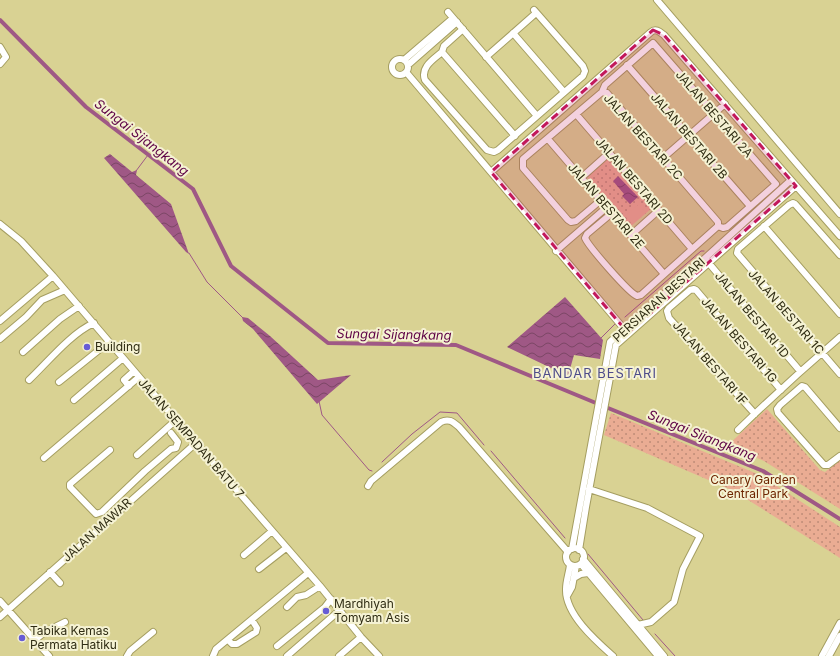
<svg xmlns="http://www.w3.org/2000/svg" width="840" height="656" viewBox="0 0 840 656" font-family="Inter,sans-serif">
  <style>
    .park { fill: url(#park-dots) }
    .pitch { fill: #eaac93 }
    .water { fill: url(#water-waves) }
    .lines { fill: none; stroke-linecap: round; stroke-linejoin: round }
    .stream { stroke: #9f5885; stroke-width: 1 }
    .canal { stroke: #9f5885; stroke-width: 4 }
    .minor-casing { stroke: #a59e61; stroke-width: 8 }
    .minor { stroke: #fff; stroke-width: 6 }
    .marked { fill: #c2185b; fill-opacity: 0.2; stroke: #c2185b; stroke-width: 3; stroke-dasharray: 8 5; stroke-linejoin: round }
    .poi-dot { fill: #675cd6; stroke: #f5f2d3; stroke-width: 1.5 }
    .labels { text-anchor: middle; stroke-width: 4; stroke-linejoin: round; paint-order: stroke }
    .street-label { font-size: 12px; fill: #302d14; stroke: #f5f2d3 }
    .poi-label { font-size: 12px; fill: #302d14; stroke: #f5f2d3; text-anchor: start }
    .park-label { font-size: 12px; fill: #6e2500; stroke: #f5f2d3 }
    .water-label { font-size: 13px; font-style: italic; fill: #5d0045; stroke: #f5f2d3 }
    .neighbourhood-label { font-size: 13px; letter-spacing: 1px; fill: #4e4c8a; stroke: #f5f2d3 }
  </style>
  <defs>
    <pattern id="park-dots" width="8" height="8" patternUnits="userSpaceOnUse"><rect width="8" height="8" fill="#eaac93"/><path d="M2 2h.1M6 6h.1" fill="none" stroke="#be8c77" stroke-width="1.8" stroke-linecap="round"/></pattern>
    <pattern id="water-waves" width="16" height="10" patternUnits="userSpaceOnUse"><rect width="16" height="10" fill="#9f5885"/><path d="M0 5q4-4 8 0t8 0" fill="none" stroke="#7b4665"/></pattern>
  </defs>
  <rect width="100%" height="100%" fill="#d9d293"/>
  <path class="park" d="M607 157 652 208 630 227 586 176Z
    M767 409 820 470 825 472 840 460V509L764 461 728 445Z
    M611 413 760 475 840 527V558L734 491 604 435Z"/>
  <path class="pitch" d="M639 204 645 212 632 224 625 216Z"/>
  <path class="water" d="M110 154 132 172 137 170 136 175 171 204 189 254 186 252 104 158Z
    M618 176 638 197 630 204 622 196 624 194 613 181Z
    M565 297 603 340 600 359 574 355 568 376 507 347Z
    M242 317 248 318 270 336 318 380 351 375 317 404 253 329 243 321Z"/>
  <g class="lines">
    <path class="stream" d="M136 171 148 155
      M189 253 207 282 243 318
      M625 317 701 251H704
      M601 338 615 324
      M319 401 322 415 369 470 372 471
      M491 451 565 538
      M382 462 412 434 440 412 457 413 484 445
      M588 554 643 620
      M655 634 675 656"/>
    <path class="canal" d="M0 20 86 107 193 189 231 266 328 343 456 345 608 408 763 471 840 519"/>
    <defs>
      <path id="minor" d="M657 0 840 214
        M448 12 537 116
        M463 29 444 46 442 52 515 136
        M513 33 564 92
        M0 47 6 57 0 64
        M442 52C434 59 420 67 425 80L487 150 494 152 498 150 583 76 585 71 583 66 534 10
        M486 57 536 13
        M392 67a8 8 0 1 1 16 0a8 8 0 1 1-16 0Z
        M404 60 453 18
        M408 65 457 22
        M627 65 750 206
        M406 72 625 330
        M602 92 607 93 718 222V226
        M576 114 692 249
        M548 139 664 274
        M663 158 725 104
        M491 172 651 32C656 28 660 32 664 35L840 236
        M581 178 609 153
        M601 200 576 221 571 222 568 220 523 168V159L602 92 605 85 653 43 776 184 727 227 723 228 718 226
        M612 213 587 234 585 238C589 247 629 293 637 296L641 295 718 226
        M0 224 21 241 53 276 176 420 320 586 361 637 379 656
        M764 226 840 314
        M631 235 659 210
        M556 251 607 207
        M840 255 795 204 793 203 789 205 738 249 737 253 840 374
        M707 261 800 371
        M0 321 53 276
        M0 339 26 317 42 300 65 290
        M23 352 60 319 79 306
        M29 380C48 362 70 334 94 323
        M59 382 109 342
        M129 386 124 380 134 371
        M74 400 123 358
        M755 414 669 318 667 311 669 308 690 290 694 289 696 290 781 390
        M840 428 805 387 802 386 780 405 777 409 778 413 824 465H828L840 456
        M738 430C771 398 805 367 840 337
        M110 450 70 484V487L96 514 102 512 145 471 171 449 176 448 178 442 171 433
        M137 455 176 420
        M44 458 139 377
        M368 486 371 481 441 422C449 418 453 422 459 427L568 552
        M589 489 647 508 700 536 683 569 674 602 651 622 638 625
        M566 557a9 9 0 1 1 18 0a9 9 0 1 1-18 0Z
        M572 549 610 342 624 329 704 259 791 180
        M579 550 586 507 616 345 796 186
        M244 555 272 531
        M583 559 664 656
        M581 564 658 656
        M570 565C569 573 566 581 566 589 565 614 596 641 613 656
        M259 569 286 548
        M50 572 60 583
        M574 578 581 574 588 573
        M567 596 572 587 576 566
        M0 601 49 656
        M287 607 297 597 306 595 320 586
        M0 617 196 443
        M35 640 45 632 65 622
        M228 640 232 644H237L256 632 257 628 252 620
        M277 646 325 607 331 599
        M127 656 130 651 153 632
        M213 656 216 649 308 573
        M287 656 340 610
        M339 656 361 637
        M822 656 840 623
        M829 656 840 636"/>
    </defs>
    <use href="#minor" class="minor-casing"/>
    <use href="#minor" class="minor"/>
  </g>
  <path class="marked" d="M653 30 664 35 796 186 628 333 491 172Z"/>
  <g class="poi-dot">
    <circle cx="87" cy="347" r="4"/>
    <circle cx="326" cy="611" r="4"/>
    <circle cx="22" cy="638" r="4"/>
  </g>
  <g class="labels">
    <g class="street-label">
      <text transform="translate(714 114) rotate(49)" y="4">JALAN BESTARI 2A</text>
      <text transform="translate(689 136) rotate(49)" y="4">JALAN BESTARI 2B</text>
      <text transform="translate(643 137) rotate(48)" y="4">JALAN BESTARI 2C</text>
      <text transform="translate(634 181) rotate(49)" y="4">JALAN BESTARI 2D</text>
      <text transform="translate(606 206) rotate(49)" y="4">JALAN BESTARI 2E</text>
      <text transform="translate(659 300) rotate(-42)" y="4">PERSIARAN BESTARI</text>
      <text transform="translate(786 312) rotate(49)" y="4">JALAN BESTARI 1C</text>
      <text transform="translate(752 315) rotate(50)" y="4">JALAN BESTARI 1D</text>
      <text transform="translate(739 340) rotate(49)" y="4">JALAN BESTARI 1G</text>
      <text transform="translate(710 363) rotate(49)" y="4">JALAN BESTARI 1F</text>
      <text transform="translate(191 438) rotate(49)" y="4">JALAN SEMPADAN BATU 7</text>
      <text transform="translate(97 530) rotate(-42)" y="4">JALAN MAWAR</text>
    </g>
    <g class="poi-label">
      <text x="95" y="351">Building</text>
      <text x="334" y="608">Mardhiyah<tspan x="334" dy="14">Tomyam Asis</tspan></text>
      <text x="30" y="635">Tabika Kemas<tspan x="30" dy="14">Permata Hatiku</tspan></text>
    </g>
    <g class="park-label">
      <text x="753" y="484">Canary Garden<tspan x="753" dy="14">Central Park</tspan></text>
    </g>
    <g class="water-label">
      <text transform="translate(142 137) rotate(38)" y="5">Sungai Sijangkang</text>
      <text transform="translate(394 334) rotate(1)" y="5">Sungai Sijangkang</text>
      <text transform="translate(702 435) rotate(22)" y="5">Sungai Sijangkang</text>
    </g>
    <g class="neighbourhood-label">
      <text x="595" y="378">BANDAR BESTARI</text>
    </g>
  </g>
</svg>
